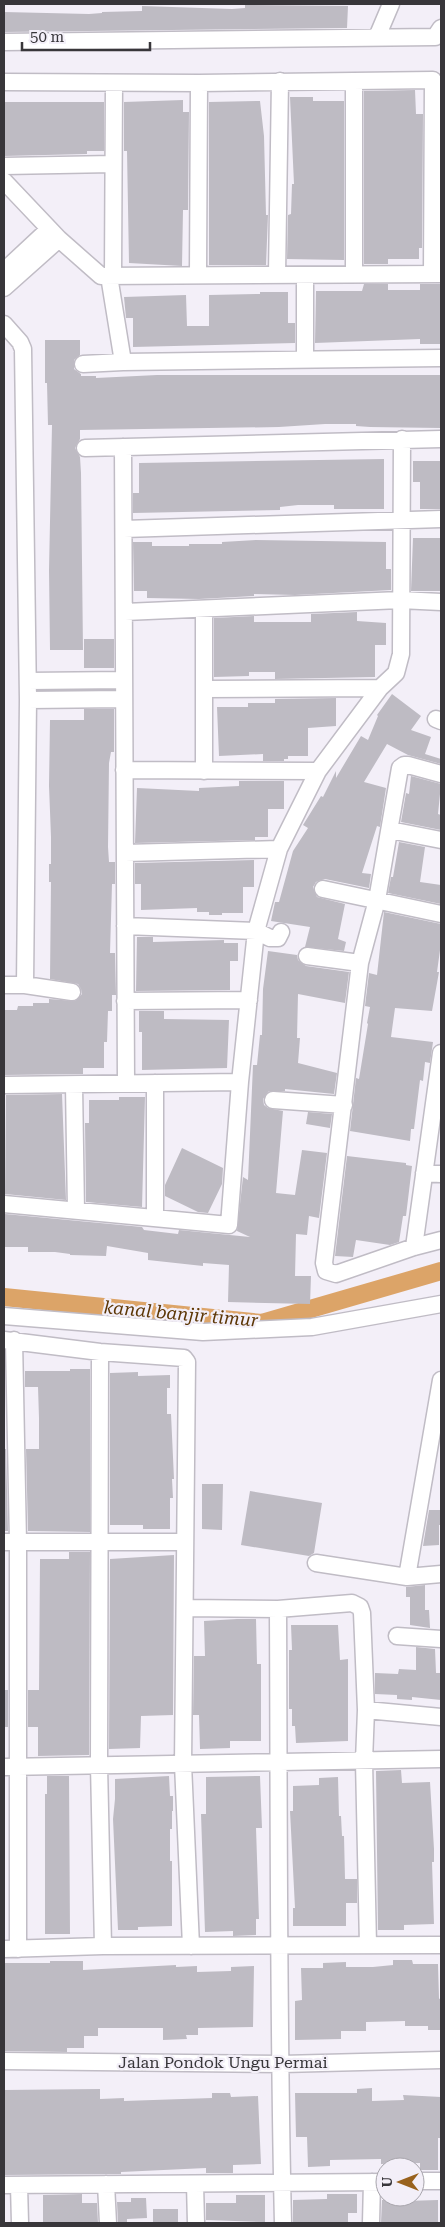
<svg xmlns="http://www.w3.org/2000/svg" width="445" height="2227" viewBox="0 0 445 2227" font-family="'Roboto Serif',serif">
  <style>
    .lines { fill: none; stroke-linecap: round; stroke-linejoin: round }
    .canal { stroke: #dca468; stroke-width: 18 }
    .building { fill: #bebbc3 }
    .minor-casing { stroke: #c0bcc5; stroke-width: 19 }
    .minor { stroke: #fff; stroke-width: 16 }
    .labels { text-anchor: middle; stroke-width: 4.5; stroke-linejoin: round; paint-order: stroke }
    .street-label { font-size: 16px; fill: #38363a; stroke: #f3eff8 }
    .water-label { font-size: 18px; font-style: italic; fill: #5c3605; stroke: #f3eff8 }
  </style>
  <rect width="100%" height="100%" fill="#f3eff8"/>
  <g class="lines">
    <path class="canal" d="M4 1297 262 1323 441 1271"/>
  </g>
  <path class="building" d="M245 5 348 6 347 28 4 32V12L89 14 102 13V12L142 11V6L232 9 245 8Z
    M415 90 416 114H423L422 248H419V259H388V264H364V91Z
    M290 97H313V101H344V260L287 259 288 215 291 214 292 184H294Z
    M183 100V112H189L188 210H183L182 266 129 263 127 151H124V102Z
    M260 101 264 136 266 215H268L266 265H209V102Z
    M4 102H104V151H87V154L4 156Z
    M364 284H388V290H420V284H441V344H420V339L315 343 316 291H362Z
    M260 292H288V323H295V343L133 347V318H126L124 297 186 295 187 326H209V295L260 294Z
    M45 340H80V355L74 360V369L81 374V376H96V378L157 375H441V428L370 427 356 426V424H325L279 427 80 430V439L75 448 80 457 81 473 83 650H50L49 570 52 425H48L47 383H45Z
    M384 459V509H334V505H298L280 507V510L133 513V493H139V463Z
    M413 461H441V509H420V482H413Z
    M413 538H441L440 591H411Z
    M256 540 386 542V569H391V590L295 595 254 594V596L199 599 147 598V591H134L133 542H152V546H189V544H222V542Z
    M357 612V621L386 623V645H375V677L275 679V672H249V676L214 677V618L254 616V622H311V614Z
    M84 639H114V668H84Z
    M392 694 421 716 411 730 431 737 425 754 441 759V764L408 755 387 744 364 782 386 788 380 827 377 826 362 873 371 874 369 888 325 879 316 882 313 887 317 897 345 904 338 939 346 942 344 951 305 947 310 927 271 921 275 902H279L293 851 308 828 303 825 321 796 323 797 336 771V778L361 736 368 740 378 716 377 715Z
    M336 698V726L308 728V756H288V759H284V761H263V754L219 756 217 707H248V703H275V699Z
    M84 709H114V752H111L109 763 108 847 109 862H115V884H112L110 953H115L116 995H112V1011H108L107 1042H104V1068H83V1074L4 1075V1010H17L18 1006H33V1003H49V999L75 1001 82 994 81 989 78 984 50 979 51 882H49V864H51V837L49 786 50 720H84Z
    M411 776 441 784 438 814 441 815V830L401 822 406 793 409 794Z
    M239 781H284V809H268V837H255V840L135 843 137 788 199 791V788L239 786Z
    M399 842 425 847 420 882 441 885V904L388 893 391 877H393Z
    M254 860V887H243V913H222V915H209V912H197V908L141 910V884H135V863Z
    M384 912 441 924V943L437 972H439L432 1011 395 1008 391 1037 433 1042 430 1063 425 1062 423 1081 420 1080 414 1129H411L410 1141 350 1131 356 1078 359 1079 368 1024 367 1023 370 1007 365 1006 369 973 377 975Z
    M137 937H153V942L224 940V943H238V961H230V990L136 991Z
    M268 951 297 955 298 960 306 966 349 972 345 1003 298 994 297 1038H300L298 1063 337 1073 334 1094 285 1089V1091H269L263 1099 264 1105 268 1108 283 1111 276 1193 295 1195 302 1150 327 1153 319 1218 309 1216 307 1235 296 1234 295 1276H311L310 1304 228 1302 229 1265 203 1263V1266L148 1260V1253L107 1246 106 1256 70 1255V1254L55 1252H28V1247H4L5 1214 142 1227 144 1230 178 1234 179 1230 250 1237 237 1231 243 1177 248 1180 253 1065H257L260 1035H262L263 989Z
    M139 1011H164V1019L229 1020 227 1068 142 1070V1032H139Z
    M62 1094 66 1200 5 1194 6 1095Z
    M119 1097H145L142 1207 86 1202 85 1123H89V1100H119Z
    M308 1112 332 1114 330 1128 306 1124Z
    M182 1148 223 1168 222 1184 208 1213 198 1212 165 1196V1185Z
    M347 1156 406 1163V1165L412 1166 406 1216H403L399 1242 390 1245 356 1240 353 1257 335 1256Z
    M70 1369H90V1532L28 1531 26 1449H39V1418L38 1387H25V1371H70Z
    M138 1372V1376L170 1375V1388H167V1414H171L174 1479H172L173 1498H170V1529H143V1525H110V1373Z
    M4 1449H6L8 1531H4Z
    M202 1484H223L222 1530 202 1529Z
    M250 1491 322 1503 314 1553 309 1556 241 1545Z
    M429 1510H441V1525H439V1545L423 1546Z
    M69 1552H90L89 1755 38 1756V1727H28V1690H39L40 1559H69Z
    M174 1555 173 1715 141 1716 140 1748 109 1749 110 1559Z
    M425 1585V1610H429L430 1628 410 1625V1597H406V1587Z
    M237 1619H256L257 1664H261V1741H230V1748L200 1749 199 1715H193L194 1656H205L204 1621Z
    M291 1625H338L340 1660 348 1659V1741L296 1743 295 1726H292V1709H289V1650H292Z
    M416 1647 435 1649 436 1673H441V1700L412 1697V1700L397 1699V1695L375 1694V1673L398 1674 399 1669 416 1670Z
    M4 1690H8V1727H4Z
    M401 1770 402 1783 430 1782 434 1849V1862H432L434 1924 404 1925V1930H378L376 1771Z
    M47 1776H69L70 1934H45V1794H47Z
    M169 1776 170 1796H173V1811H172V1829H170V1861H172V1926L138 1927V1930H118L113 1819 115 1799V1779Z
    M260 1776 262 1828H256L259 1919H256V1935L233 1936V1931L205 1932 201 1814H206V1777Z
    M338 1777 339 1816H341L342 1836H344L345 1879H357V1903H346V1926H293V1908H295L290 1811H293V1786L319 1785V1778Z
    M393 1960H412L413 1964H438L439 1999 441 1998V2030H428V2026H405V2021L366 2022V2031H341V2039L295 2040V2001L302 2000 301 1968H323V1963L346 1962V1967H373L393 1965Z
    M50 1961H83V1970L176 1965V1967L197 1966V1972L231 1971V1967L254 1966 253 2027 198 2028V2035H186L187 2039 163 2040V2028H98V2036H84V2048H67V2052L4 2051V1963H50Z
    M372 2088V2101L404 2100 403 2095 441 2097V2138H438V2170H420V2163L381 2164V2159L330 2160V2166L308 2167 307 2137H296L295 2093H357V2089Z
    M100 2089V2099L124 2098V2101L212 2098V2093H230L231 2097 258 2096 261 2164 233 2165V2173H206V2168L121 2172V2174L4 2175V2090Z
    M82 2194V2203H97L98 2223H43V2195Z
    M327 2194H357V2213H348V2223H293V2200L327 2199Z
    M236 2195H265V2222L206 2220V2203H236Z
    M131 2198H146L147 2218 127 2219V2223H118L117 2202H131Z
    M405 2199V2201L438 2200V2223H381L382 2200Z
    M153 2209H178V2223H153Z"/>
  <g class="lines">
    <defs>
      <path id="minor" d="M377 37 391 4
        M4 42 435 37 441 28
        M354 81V274
        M4 82 199 83 433 80 432 274
        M4 166 113 164
        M4 181 59 239 101 276 441 274
        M4 271 49 229
        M198 275 199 83
        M277 275 280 81
        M305 275V360
        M109 276 123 362
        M113 276 114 83
        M4 288 59 239
        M4 324 20 342 23 349 28 700 25 985H4
        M83 364 123 362 441 358
        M123 447 126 1083
        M85 448 441 439
        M124 529 441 519
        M204 609V771
        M125 612 400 600 441 602
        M28 681 124 680
        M205 689 380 688
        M28 700 124 699
        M436 719 441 721
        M124 770 318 771
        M441 774 408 765H404L400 768 377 900 360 963 324 1263 326 1271 336 1274 414 1247 441 1240
        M390 830 441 840
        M125 853 279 849
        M323 889 441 914
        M125 926 256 931 270 938H278L281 932
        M307 956 360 963
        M25 985 72 992
        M125 1001 249 1000
        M4 1085 240 1082
        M74 1085 76 1211
        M273 1100 344 1105
        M424 1173 441 1174
        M4 1204 229 1225 240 1082 256 931 279 849 318 771 380 688 396 673 401 654 402 439
        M155 1218V1083
        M414 1247 441 1053
        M4 1316 203 1332 312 1327 441 1304
        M4 1340 100 1352 184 1358 187 1362 183 1764 191 1946
        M14 1340 18 1542V1949
        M100 1352 99 1765 103 1946
        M4 1542H185
        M316 1563 407 1577 441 1380
        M407 1577 441 1574
        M185 1608 278 1609 352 1603 360 1607 362 1613 366 1710 364 1761 368 1945
        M278 1609C279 1814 278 2018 283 2223
        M397 1636 441 1639
        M366 1710 441 1717
        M4 1767 441 1759
        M4 1949 103 1946 441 1945
        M4 2061 282 2064 441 2060
        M415 2181H441
        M106 2184 108 2223
        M195 2184 196 2223
        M4 2185 385 2182
        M19 2185 20 2223
        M371 2223 372 2182"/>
    </defs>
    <use href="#minor" class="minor-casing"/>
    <use href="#minor" class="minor"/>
  </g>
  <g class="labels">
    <g class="street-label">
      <text x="223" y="2068">Jalan Pondok Ungu Permai</text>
    </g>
    <g class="water-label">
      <text transform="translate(181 1314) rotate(5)" y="6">kanal banjir timur</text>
    </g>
  </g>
  <rect width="445" height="2227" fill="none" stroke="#38363a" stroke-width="10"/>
  <g transform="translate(400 2182) rotate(270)"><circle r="24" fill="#f3eff8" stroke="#a8a5ac"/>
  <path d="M0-4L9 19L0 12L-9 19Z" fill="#99621d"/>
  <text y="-8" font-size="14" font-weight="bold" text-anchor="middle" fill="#38363a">U</text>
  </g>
  <path d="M22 42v8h128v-8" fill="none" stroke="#38363a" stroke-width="2.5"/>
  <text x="30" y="42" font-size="15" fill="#38363a" stroke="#f3eff8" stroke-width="4" paint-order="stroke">50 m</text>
</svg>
